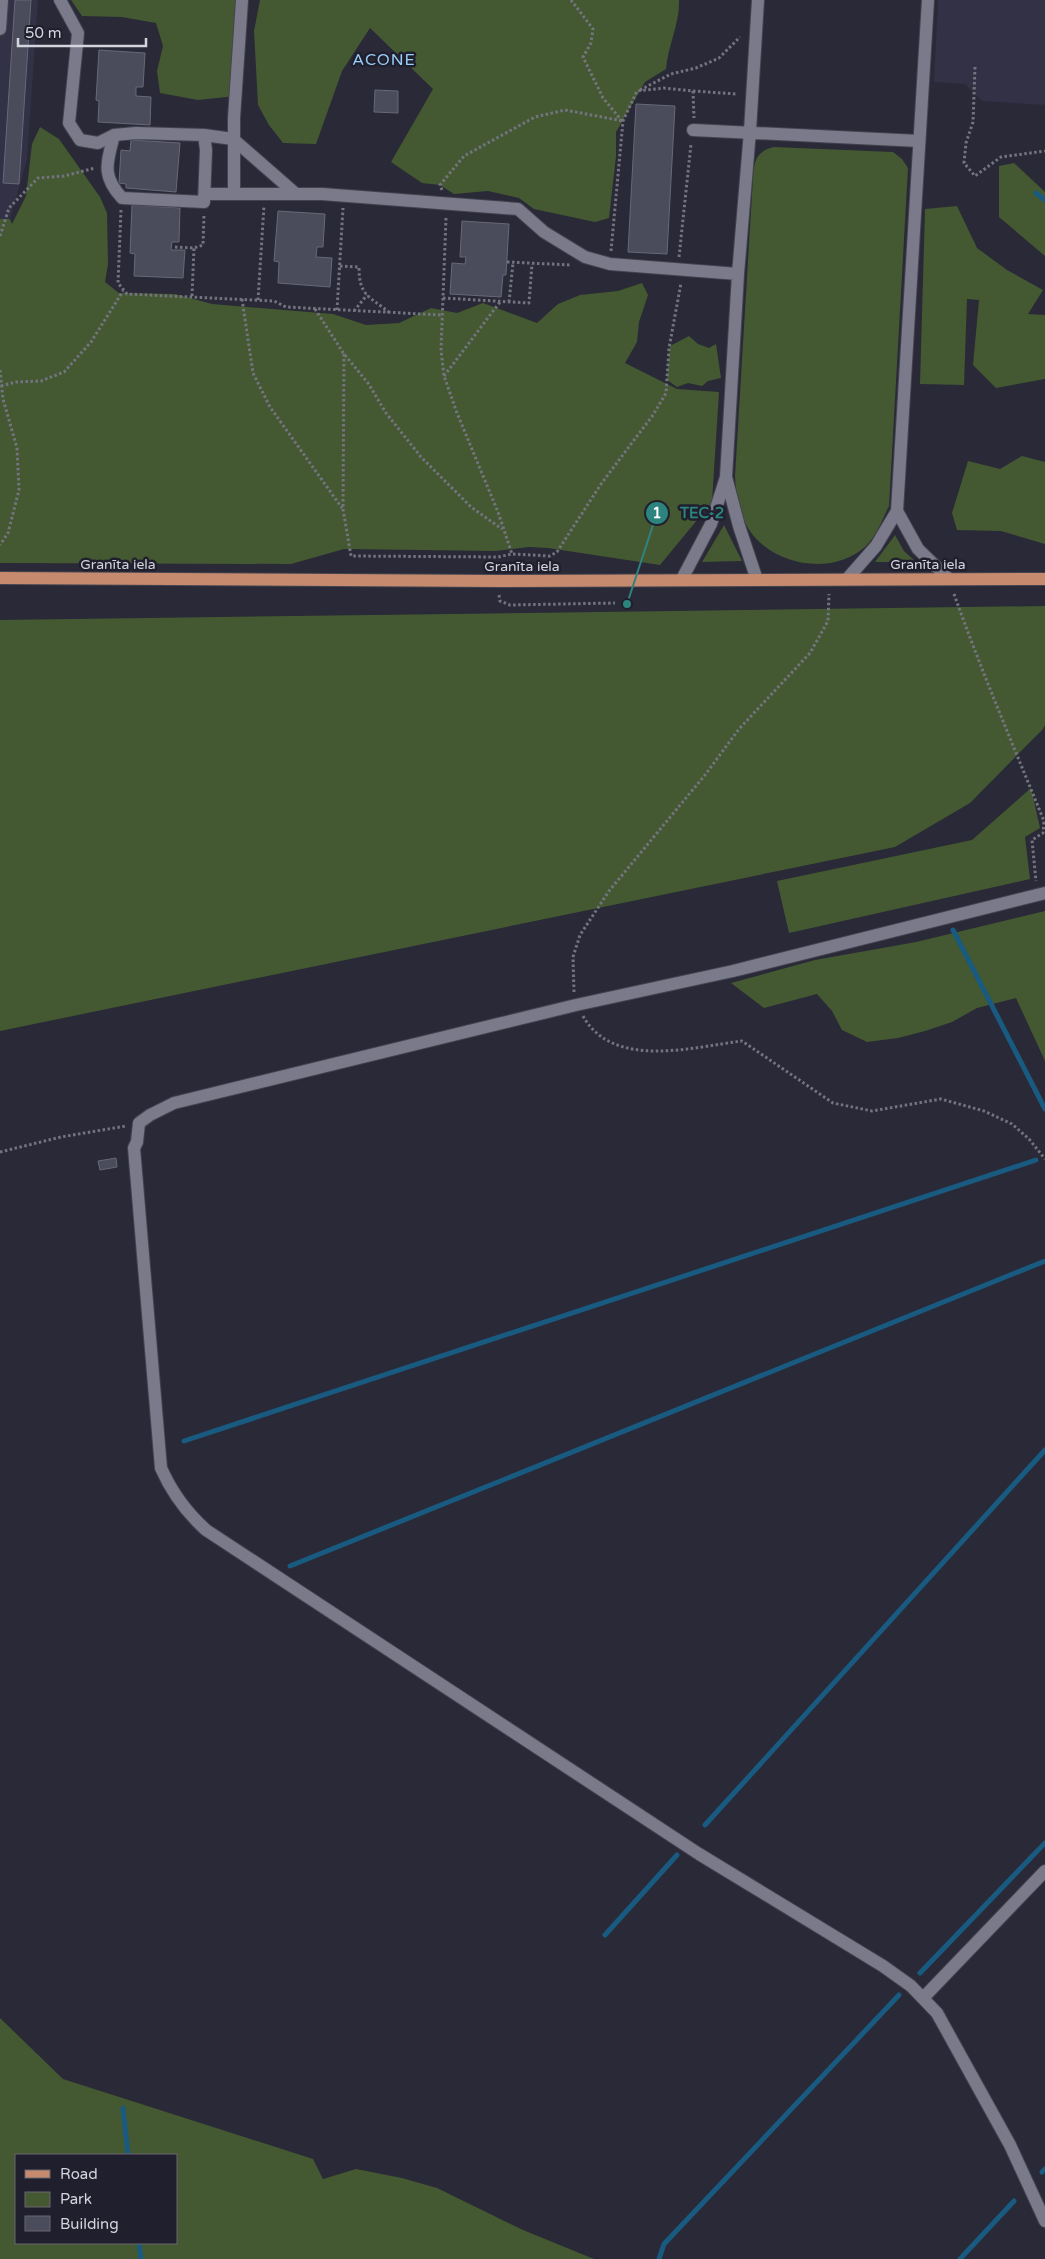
<svg xmlns="http://www.w3.org/2000/svg" width="1045" height="2259" viewBox="0 0 1045 2259" font-family="'Varela Round',sans-serif">
  <style>
    .built { fill: #323145 }
    .green { fill: #445931; fill-rule: evenodd }
    .lines { fill: none; stroke-linecap: round; stroke-linejoin: round }
    .stream { stroke: #195a80; stroke-width: 5 }
    .building { fill: #4b4c5b; stroke: #676878 }
    .minor-casing { stroke: #444450; stroke-width: 14 }
    .major-casing { stroke: #444450; stroke-width: 14 }
    .path { stroke: #747480; stroke-width: 3; stroke-dasharray: 2.5 2.5; stroke-linecap: butt }
    .minor { stroke: #7a7a8b; stroke-width: 12 }
    .major { stroke: #c68a6e; stroke-width: 12 }
    .labels { text-anchor: middle; stroke-width: 5; stroke-linejoin: round; paint-order: stroke }
    .street-label { font-size: 14px; fill: #d4d4dd; stroke: #201f2d }
    .quarter-label { font-size: 16px; letter-spacing: 1px; fill: #99cef7; stroke: #201f2d }
    .leader { fill: none; stroke: #2d847f; stroke-width: 2 }
    .callout-dot { fill: #2d847f; stroke: #201f2d; stroke-width: 2 }
    .mark-label { font-size: 15px; text-anchor: middle; font-weight: bold; fill: #fff }
    .callout-label { font-size: 15px; text-anchor: middle; font-weight: bold; fill: #2d847f; stroke: #201f2d; stroke-width: 5; stroke-linejoin: round; paint-order: stroke }
  </style>
  <rect width="100%" height="100%" fill="#292937"/>
  <path class="built" d="M0 0H38L27 160 10 219H0Z
    M938 0H1045V105L982 101 965 84 934 82Z"/>
  <path class="green" d="M71 0H236V96L198 100 160 93 157 71 163 46 156 23 122 17 82 16Z
    M260 0H679C680 23 668 45 666 69L645 82 616 132V156L609 218 595 222 534 209 519 198 488 191 454 194 440 185 422 183 391 162 433 89 370 28 342 71 316 144 283 143 269 125 258 105 254 31Z
    M40 127 59 139 100 197 107 213 108 264 105 282 119 293 175 294 212 304 333 314 366 325 399 323 431 308 457 313 483 303 537 323 558 304 580 295 618 291 642 283 648 295 639 322 637 342 625 363 677 389 719 392 712 502 660 565 548 548 529 547 496 551 344 549 291 564 0 563V219H10L12 224 26 196 32 144Z
    M774 147 893 152 902 159 908 168 889 506C882 520 877 535 866 546 833 577 771 566 748 528 738 511 736 495 735 476L753 178C754 161 756 151 774 147Z
    M1014 163 1045 192V256L999 217V166Z
    M957 206 977 248 1007 270 1043 290 1028 314 1045 315V379L996 388 973 365 979 300 967 299 964 385 920 384 925 209Z
    M689 336 698 344 709 348 716 344 721 378 708 381 702 386 688 383 677 387 667 380 670 346Z
    M1022 456 1045 462V544L1001 531 957 530 952 513 968 461 1000 469Z
    M724 525 742 561 702 562Z
    M895 535 904 551 916 562H875Z
    M1045 606V725L1043 729 970 803 895 847 0 1031V620Z
    M1031 788 1040 828 1025 837 1030 879 789 933 777 881 972 840Z
    M1045 911V1061L1016 998 977 1008 952 1022 925 1031 898 1038 867 1042 842 1030 832 1011 817 994 764 1008 731 983 815 960 916 942Z
    M0 2018 63 2079 313 2159 323 2179 356 2169 402 2178 437 2188 523 2230 594 2259H0ZM176 2155V2243H16V2155Z"/>
  <g class="lines">
    <path class="stream" d="M1036 193 1045 200
      M953 930 1045 1109
      M184 1441 1036 1160
      M290 1566 1045 1261
      M705 1825 1045 1450
      M605 1935 677 1855
      M920 1973 1045 1843
      M123 2108 128 2155
      M1042 2172 1045 2169
      M139 2243 141 2259
      M659 2259 664 2244 899 1995
      M960 2259 1014 2201"/>
  </g>
  <path class="building" d="M15 0H31L19 184 3 183Z
    M99 50 145 53 143 87H136V96L151 97 150 125 98 122 99 101 96 100Z
    M375 90 398 91V113L374 112Z
    M636 104 675 106 667 254 628 252Z
    M131 140 180 143 176 192 126 188V184L119 183 121 150 130 151Z
    M132 205 180 208 179 242H172L171 250H185L183 278 134 276 135 254 130 253Z
    M278 211 325 214 323 247H317L316 257 332 258 330 287 278 283 279 262 274 261Z
    M462 221 509 224 506 275H503L501 297 450 294 452 263 465 264 466 257H460Z
    M116 1158 117 1167 100 1170 98 1161Z"/>
  <g class="lines">
    <defs>
      <path id="minor" d="M60 0 78 33 69 123 80 140 98 143 114 135 136 133 204 135 206 150 204 202 122 198C101 175 107 163 114 135
        M0 29 2 0
        M693 130 919 141
        M204 135 233 139 296 194
        M206 194H322L518 209 544 232 585 257 610 264 738 274
        M234 194V118L242 0
        M897 511 918 549 949 579
        M682 579 711 524 726 477
        M847 579 876 546 897 511 928 0
        M757 580 739 526 726 477 738 274 750 131 758 0
        M1045 893 733 971 576 1005 174 1103 150 1115 139 1123 137 1142 134 1148 161 1468C172 1493 186 1512 206 1530L699 1854 883 1966 911 1986 937 2013 1010 2145 1045 2221
        M924 1997 1045 1871"/>
      <path id="major" d="M0 578 498 581 1045 579"/>
    </defs>
    <use href="#minor" class="minor-casing"/>
    <use href="#major" class="major-casing"/>
    <path class="path" d="M571 0 593 29 591 43 583 57 603 98 622 121
      M975 67 973 122 966 143 964 163 975 176 1001 157 1045 151
      M640 90 671 74 696 68 719 58 740 37
      M693 91 736 94
      M442 190 440 185 464 156 535 117 565 110 623 121
      M121 210 118 283 127 294 274 301 286 307 442 315
      M446 218 441 350 444 376 457 413 498 512 512 554
      M0 236 9 208 38 178 64 176 95 168
      M175 247 194 248 203 245 204 215
      M611 251 623 121 637 91 664 88 693 91 694 118
      M679 257 691 144
      M507 262 571 265
      M340 266 359 267C359 296 369 296 390 313
      M192 296 194 248
      M443 298 529 303 532 264
      M242 299 253 373 270 407 342 508
      M258 300 264 206
      M509 302 513 263
      M315 309 344 354 368 383 386 413 421 457 471 507 502 529
      M337 310 343 208
      M354 311 367 295
      M344 354 343 509 351 556 498 557 512 554 550 556 557 552 601 484 653 415 666 393 669 348 681 283
      M0 370 3 399 17 448 19 490 8 533 0 545
      M444 376 500 302
      M1 386 16 382 41 381 64 372 91 342 123 291
      M954 594C981 670 1013 745 1044 821L1043 833 1032 840 1036 881
      M499 595 500 601 510 605 615 603
      M574 992 573 957 580 935 609 891 705 775 739 729 810 653 828 621 829 594
      M583 1016C613 1070 693 1047 742 1041L833 1103 872 1111 941 1099 984 1111 1012 1124 1029 1139 1045 1159
      M0 1152 61 1137 126 1126"/>
    <use href="#minor" class="minor"/>
    <use href="#major" class="major"/>
  </g>
  <g class="labels">
    <g class="street-label">
      <text x="118" y="569">Granīta iela</text>
      <text x="928" y="569">Granīta iela</text>
      <text x="522" y="571">Granīta iela</text>
    </g>
    <g class="quarter-label">
      <text x="384" y="65">ACONE</text>
    </g>
  </g>
  <path class="leader" d="M627 604L657 513"/>
  <g class="callout-dot">
    <circle cx="627" cy="604" r="5"/>
    <circle cx="657" cy="513" r="12"/>
  </g>
  <g class="mark-label">
    <text x="657" y="518">1</text>
  </g>
  <g class="callout-label">
    <text x="702" y="518">TEC-2</text>
  </g>
  <rect x="15" y="2154" width="162" height="90" fill="#201f2d" stroke="#686773"/>
  <rect x="25" y="2170" width="25" height="8" fill="#c68a6e" stroke="#686773"/>
  <text x="60" y="2179" font-size="15" fill="#d4d4dd">Road</text>
  <rect x="25" y="2192" width="25" height="15" fill="#445931" stroke="#686773"/>
  <text x="60" y="2204" font-size="15" fill="#d4d4dd">Park</text>
  <rect x="25" y="2216" width="25" height="15" fill="#4b4c5b" stroke="#686773"/>
  <text x="60" y="2229" font-size="15" fill="#d4d4dd">Building</text>
  <path d="M18 38v8h128v-8" fill="none" stroke="#d4d4dd" stroke-width="2.5"/>
  <text x="25" y="38" font-size="15" fill="#d4d4dd" stroke="#201f2d" stroke-width="4" paint-order="stroke">50 m</text>
</svg>
